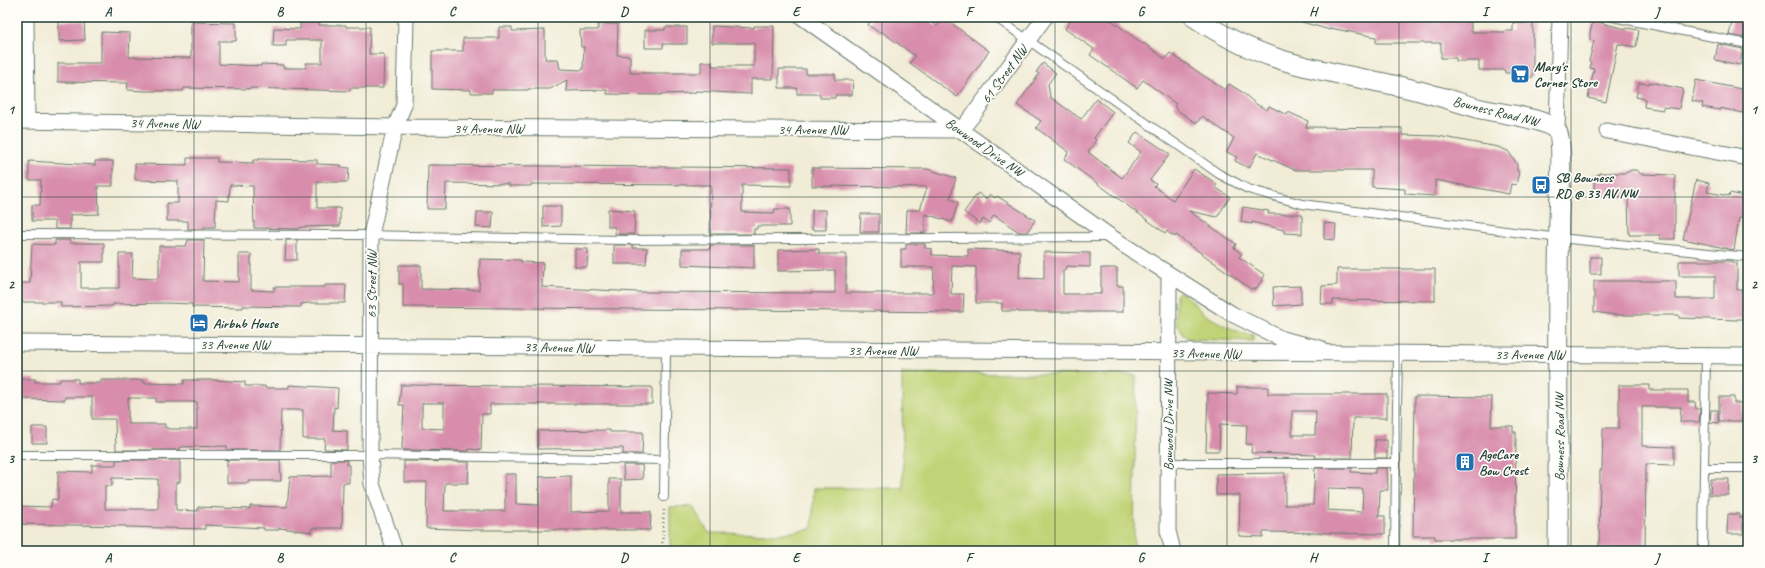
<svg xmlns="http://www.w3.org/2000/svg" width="1765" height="568" viewBox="0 0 1765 568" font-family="Caveat,sans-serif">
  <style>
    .green { fill: #c1d376; stroke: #708855 }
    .building { fill: #d88dac; fill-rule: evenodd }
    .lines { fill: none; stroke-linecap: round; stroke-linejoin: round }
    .service-casing { stroke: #687a6d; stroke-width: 10 }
    .minor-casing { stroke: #687a6d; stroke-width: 17 }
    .tertiary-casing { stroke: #687a6d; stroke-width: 21 }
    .path { stroke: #687a6d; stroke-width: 2.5; stroke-dasharray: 1 3; stroke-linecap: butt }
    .service { stroke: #fff; stroke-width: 8 }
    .minor { stroke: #fff; stroke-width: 15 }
    .tertiary { stroke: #fff; stroke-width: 19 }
    .grid { fill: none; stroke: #1f3d34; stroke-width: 1; stroke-opacity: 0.55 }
    .labels { text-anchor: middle; stroke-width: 3.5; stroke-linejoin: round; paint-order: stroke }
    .poi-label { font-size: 14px; font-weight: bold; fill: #1f3d34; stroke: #fdfcf7; text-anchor: start }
    .street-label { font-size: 14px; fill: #1f3d34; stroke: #fdfcf7 }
    .neatline { fill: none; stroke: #1f3d34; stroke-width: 1.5 }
    .grid-label { font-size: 13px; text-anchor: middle; font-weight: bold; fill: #1f3d34 }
  </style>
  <rect width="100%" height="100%" fill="#fdfcf7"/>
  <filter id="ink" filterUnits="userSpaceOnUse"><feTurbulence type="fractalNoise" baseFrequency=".025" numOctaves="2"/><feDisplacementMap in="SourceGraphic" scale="8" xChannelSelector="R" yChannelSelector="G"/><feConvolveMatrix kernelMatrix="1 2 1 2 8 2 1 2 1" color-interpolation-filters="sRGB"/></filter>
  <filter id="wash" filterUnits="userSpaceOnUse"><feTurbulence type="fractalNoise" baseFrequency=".012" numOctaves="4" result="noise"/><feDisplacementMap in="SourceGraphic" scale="16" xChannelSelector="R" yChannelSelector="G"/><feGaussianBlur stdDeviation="0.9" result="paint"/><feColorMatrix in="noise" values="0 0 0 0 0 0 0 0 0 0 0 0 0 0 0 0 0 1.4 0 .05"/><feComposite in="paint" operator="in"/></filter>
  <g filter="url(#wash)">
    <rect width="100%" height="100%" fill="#f1ecd6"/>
    <path class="green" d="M1179 292C1190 295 1192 303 1200 310 1208 318 1241 335 1253 335V341L1189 339 1182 334 1179 325H1176V295Z
      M902 373 1136 375 1134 551H670V507L692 506 709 533 778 534 812 529 814 488H903Z"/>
    <g id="blocks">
      <path class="building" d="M873 17H924L937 26 943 17 989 51 957 97 910 63 915 56 881 31 880 33 868 25Z
        M1073 17H1107L1143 44 1144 43 1165 59 1170 53 1225 90 1229 84 1242 92 1256 104 1267 110 1269 106 1287 115 1288 112 1308 121 1306 127 1402 128V135L1438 136 1498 147 1508 151 1517 164V171L1519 172 1516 185 1511 184 1509 194 1435 180V196L1419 195 1405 194V189L1372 187V170H1295L1257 153 1249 168 1235 161 1237 157 1227 152 1234 138 1202 116 1197 123 1193 121 1177 110 1174 106 1176 104 1143 80 1137 88 1090 55 1094 49 1065 29Z
        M1296 17H1471V32H1505V31H1513V23H1533V77H1512V73H1505V70H1479V61H1456V58H1441V43H1376V37L1330 28V30L1295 20Z
        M1733 17H1748L1744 38 1729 35Z
        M59 21H84L85 40 59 41Z
        M1593 21 1626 29 1627 28 1639 30 1636 47 1618 44 1606 102 1588 98 1594 69 1590 68 1591 64 1589 61 1594 41 1590 40V33Z
        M191 22 236 23V41H219V64L261 66V64L283 65V68H306V63H322V40H286V46H273L274 28 300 29V22H319V25H346V27H370L369 54H384L383 88H350V91L249 88V89L184 88 183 91H144L127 90 128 83 58 82V63H101V32L130 33 129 57 191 58Z
        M598 24H618L617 55 630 56V73H701V62H712V66H754V43H712V26L754 28V26H774L773 79H751V94L695 91V93L661 94V95L607 94V90L566 91 567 80 550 89H528V90H492V93H471V90L432 89V51H463V38H499V27H512V31L545 30V59H558L560 69 583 70 584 47H581L580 30H598Z
        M665 27H687V44H663V48H645V30H665Z
        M1718 44 1743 49 1740 65 1715 60Z
        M1043 63 1056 73 1048 84 1050 97 1081 119 1096 99 1113 112 1094 138 1096 140 1088 152 1122 178 1141 152 1129 143 1137 132 1170 154 1150 180 1156 184 1154 186 1173 200 1194 169 1217 184 1215 187 1230 197 1217 217 1189 211 1236 244 1234 248 1242 254 1239 257 1265 275 1256 289H1251L1176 235 1175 237 1166 231 1165 233 1064 159 1069 152 1036 128 1041 121 1017 105 1039 74 1036 72Z
        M779 69H806V74H835V80H853L852 95H835V98H820V94H797V88H779Z
        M1696 80 1746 90 1745 95H1748V114L1720 108V110L1702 107 1703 103 1692 101Z
        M1649 82 1683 89 1679 109 1663 107V110L1644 107 1645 99 1636 97 1639 83 1649 84Z
        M187 158H217V162L253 163V160H258V159L317 160V164L341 165V167L349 168 348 182H317V208H340V226L302 227 298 229 254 228 253 186 230 185 229 201 216 200 215 227H204V229H188V221H167V203H178V181L136 180 135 179V164L187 165Z
        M29 161 95 165V161H113V186H98L99 214 70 215V229H55V222L53 221H32V205H40L41 180H29Z
        M428 165 791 168V186L742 185V212L774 213 775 209H790V226H757V229H754V234H710L711 185 538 184H531V186H509V184L446 183 445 209H427Z
        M812 168 927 169 956 178 950 199 958 202 952 222 925 214V233H906L907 210H920L927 187 812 186Z
        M1631 170H1636L1641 174 1675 175V239H1660V235H1629L1628 197 1594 196V175H1599V173H1626Z
        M1696 180 1709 183 1707 192 1729 196 1730 193 1748 197V218H1739L1734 250 1683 239Z
        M978 193 986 199 990 194 995 198 997 196 1035 220 1027 232H1019L994 215 989 223 983 219 980 224 964 212Z
        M543 206H561V226L543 227Z
        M1243 207 1269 211 1268 214H1302V234L1284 233V230L1252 222V224L1241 222Z
        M608 209 635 211 634 234H615V227H608Z
        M812 210H826V230H812Z
        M477 212H493L492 228 476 227Z
        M861 214H879V232H860Z
        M1324 223 1336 224 1335 240 1324 239Z
        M55 240H70V243H104V262H81V288H119V254H133L132 278 157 279V277H159V246H186L188 240H204L203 281 239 282V254H251V290L274 291V287H325V285H346L345 303H309L301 304V307H296L243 306V308L192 307V304L165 303 113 304V306L61 307V302H20L21 283H30L32 244 55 245Z
        M286 240H297V260H285Z
        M906 244H925V248L932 249V255L968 256V249L1020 251 1019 278 1044 279V252L1090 253V267L1066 266 1065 270H1063V294H1101V268H1117V286H1123V312H1018V311H1002V303H976V267L952 266 951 294H964L963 312 403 307V284H399V265H421V289L479 290 480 259 521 260V262L543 263 542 287 637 292 835 293V270L778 271V250L819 249V254H846V293H933L934 267H901V249H906Z
        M614 245H633V248H647L646 264H614Z
        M710 245H754V268L682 265V249H710Z
        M575 249H588L587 267H575Z
        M1590 257H1601V274H1590Z
        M1679 261H1732V263H1737V290H1746V319H1737V320L1679 318V315H1615L1594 312V281H1676V299H1715V276H1679Z
        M1337 269H1435V301L1333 300V304H1321L1322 286 1337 285Z
        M1301 286V304L1274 306 1273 287Z
        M21 379H35V382H60V379H78V383H101V380H144V383L184 384V380H215L245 382V386H265V388H289V385L338 388 337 408 334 407 333 430 347 431V450L324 449 325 439H303V410H281L280 450H227V446L180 447V450H116L115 419H92V397H65V400L21 399ZM128 398H156V402H197V429H168V428H165V424H128Z
        M401 385 652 387V404H490V414H482L481 450 469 449V451L404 450 402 448 404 405H399ZM422 403H444V429L422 428Z
        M1619 385H1649V390H1688V402H1695L1696 409H1700L1699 422H1680L1681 407H1642V446L1674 447V465L1646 464 1645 550 1599 549 1600 470H1602L1603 428H1619Z
        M1237 387H1268V394H1387V418H1353L1352 458H1315L1316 455 1251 453 1252 444H1246L1247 425 1220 424 1219 451H1206L1208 393 1237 394ZM1292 411H1316L1315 435H1292Z
        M1415 396 1492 397 1491 426H1513V432H1516L1515 539H1435V536H1413Z
        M1719 397H1734V403H1743L1742 421H1719Z
        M1711 410H1718V423L1710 422Z
        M32 427H47V443H32Z
        M610 430V432H643L642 454H623V448L538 449V431Z
        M1375 440H1387V458H1375Z
        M116 460H180V482H176V510L198 511V507L250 509V506L287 507 290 477 331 476V460H347V465H349V483H343L342 528H312V532L279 528V530H264V528L205 525V529L126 527V526L17 524V506L51 507 52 499 58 500V471L92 472V465H116ZM112 478 158 479V509H105V486H112Z
        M227 460H280L281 481H248V483H227Z
        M404 461 469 462 468 483H445L444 511H505V474H516V504L539 505V477L571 476V512L609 511V479H621V512H651L650 530H480L426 528 427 482H404Z
        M623 465H642L643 479 624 480Z
        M1315 468H1352L1351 472 1375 473V468H1387L1388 490H1380L1379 516H1385V534L1263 532V537L1239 536 1240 495H1216V474L1285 473V505H1313ZM1328 488 1363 489 1362 512 1327 510Z
        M1711 479H1729L1728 495H1710Z
        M1728 514H1739V517H1743V534H1727Z"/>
    </g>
  </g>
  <g filter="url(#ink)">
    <use href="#blocks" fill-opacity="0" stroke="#687a6d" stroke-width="1"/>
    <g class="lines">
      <defs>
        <path id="service" d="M995 17 1219 174 1248 189 1302 204 1559 238 1748 257
          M1613 17 1748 44
          M17 234 359 235 624 240 1110 237
          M1706 355 1704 468H1748
          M17 455H370L665 460
          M1168 463H1396L1398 355
          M664 497 666 349
          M1395 551 1396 463
          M1703 551 1704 468"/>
        <path id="minor" d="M26 17 27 121
          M802 17 1111 237 1169 274 1168 531 1173 551
          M17 121 395 127 961 130 977 110 1045 17
          M1557 131 1560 17
          M1607 131 1748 158
          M1169 274 1232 314 1282 339 1320 348
          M17 343 1748 356
          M395 551 372 484 370 455 371 235 395 127 404 105 406 17"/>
        <path id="tertiary" d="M1194 17C1218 33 1246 48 1273 57 1319 73 1368 78 1415 90 1437 95 1459 103 1481 109 1498 113 1547 118 1557 131 1564 140 1559 205 1559 220 1556 330 1559 441 1558 551"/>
      </defs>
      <use href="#service" class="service-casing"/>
      <use href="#minor" class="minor-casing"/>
      <use href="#tertiary" class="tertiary-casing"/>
      <path class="path" d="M662 551 664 508"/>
      <use href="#service" class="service"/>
      <use href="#minor" class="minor"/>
      <use href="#tertiary" class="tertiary"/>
    </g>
  </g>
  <path class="grid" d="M194 17V551M366 17V551M538 17V551M710 17V551M882 17V551M1055 17V551M1227 17V551M1399 17V551M1571 17V551M17 197H1748M17 371H1748"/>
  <defs>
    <symbol id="supermarket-square" viewBox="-11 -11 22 22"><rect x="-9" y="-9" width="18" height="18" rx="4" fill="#1f6fb2" stroke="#fdfcf7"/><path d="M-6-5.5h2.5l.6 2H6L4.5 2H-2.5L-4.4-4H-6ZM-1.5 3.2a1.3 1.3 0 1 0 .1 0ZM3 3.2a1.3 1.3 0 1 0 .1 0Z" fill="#fff"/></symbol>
    <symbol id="bus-square" viewBox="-11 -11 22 22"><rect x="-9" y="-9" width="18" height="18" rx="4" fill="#1f6fb2" stroke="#fdfcf7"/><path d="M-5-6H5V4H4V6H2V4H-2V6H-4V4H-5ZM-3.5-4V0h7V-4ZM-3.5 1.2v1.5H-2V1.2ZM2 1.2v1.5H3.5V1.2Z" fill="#fff"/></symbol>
    <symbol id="hotel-square" viewBox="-11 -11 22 22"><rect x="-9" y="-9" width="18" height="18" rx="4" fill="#1f6fb2" stroke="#fdfcf7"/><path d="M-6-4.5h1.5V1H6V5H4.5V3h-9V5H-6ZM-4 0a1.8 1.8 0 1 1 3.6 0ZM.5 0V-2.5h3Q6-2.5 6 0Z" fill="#fff"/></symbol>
    <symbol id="building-square" viewBox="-11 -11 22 22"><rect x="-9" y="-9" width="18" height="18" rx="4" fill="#1f6fb2" stroke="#fdfcf7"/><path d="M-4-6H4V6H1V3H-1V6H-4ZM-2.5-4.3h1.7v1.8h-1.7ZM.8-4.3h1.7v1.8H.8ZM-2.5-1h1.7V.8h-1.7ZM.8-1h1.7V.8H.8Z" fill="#fff"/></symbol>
  </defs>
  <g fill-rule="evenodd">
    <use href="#supermarket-square" x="1509" y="63" width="22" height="22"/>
    <use href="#bus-square" x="1530" y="174" width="22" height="22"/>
    <use href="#hotel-square" x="188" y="312" width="22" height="22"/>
    <use href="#building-square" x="1454" y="451" width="22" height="22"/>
  </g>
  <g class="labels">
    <g class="poi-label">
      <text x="1534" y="71">Mary's<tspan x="1534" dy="16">Corner Store</tspan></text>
      <text x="1555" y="182">SB Bowness<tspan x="1555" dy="16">RD @ 33 AV NW</tspan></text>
      <text x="213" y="328">Airbnb House</text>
      <text x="1479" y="459">AgeCare<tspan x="1479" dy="16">Bow Crest</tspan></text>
    </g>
    <g class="street-label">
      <text transform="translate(1004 74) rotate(-54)" y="5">61 Street NW</text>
      <text transform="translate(1496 111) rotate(14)" y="5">Bowness Road NW</text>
      <text transform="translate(165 123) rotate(1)" y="5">34 Avenue NW</text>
      <text x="489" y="133">34 Avenue NW</text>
      <text x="813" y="134">34 Avenue NW</text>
      <text transform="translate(985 147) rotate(35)" y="5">Bowwood Drive NW</text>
      <text transform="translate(371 284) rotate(-90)" y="5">63 Street NW</text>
      <text x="235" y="349">33 Avenue NW</text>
      <text transform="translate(559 347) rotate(1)" y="5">33 Avenue NW</text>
      <text x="883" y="355">33 Avenue NW</text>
      <text transform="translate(1206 353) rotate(1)" y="5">33 Avenue NW</text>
      <text x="1530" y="359">33 Avenue NW</text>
      <text transform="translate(1168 425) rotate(-90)" y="5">Bowwood Drive NW</text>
      <text transform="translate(1559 437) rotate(-90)" y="5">Bowness Road NW</text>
    </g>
  </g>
  <rect width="1765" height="568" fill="none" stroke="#fdfcf7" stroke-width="44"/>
  <rect x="22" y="22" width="1721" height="524" class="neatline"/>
  <g class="grid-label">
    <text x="108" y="16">A</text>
    <text x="280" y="16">B</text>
    <text x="452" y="16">C</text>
    <text x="624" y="16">D</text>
    <text x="796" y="16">E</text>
    <text x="969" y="16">F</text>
    <text x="1141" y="16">G</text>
    <text x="1313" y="16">H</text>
    <text x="1485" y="16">I</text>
    <text x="1657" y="16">J</text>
    <text x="11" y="114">1</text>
    <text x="1754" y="114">1</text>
    <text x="11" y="289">2</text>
    <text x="1754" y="289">2</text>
    <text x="11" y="463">3</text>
    <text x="1754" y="463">3</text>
    <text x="108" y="562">A</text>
    <text x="280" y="562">B</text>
    <text x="452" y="562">C</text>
    <text x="624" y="562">D</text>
    <text x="796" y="562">E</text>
    <text x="969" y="562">F</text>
    <text x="1141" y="562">G</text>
    <text x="1313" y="562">H</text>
    <text x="1485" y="562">I</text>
    <text x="1657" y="562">J</text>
  </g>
</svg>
